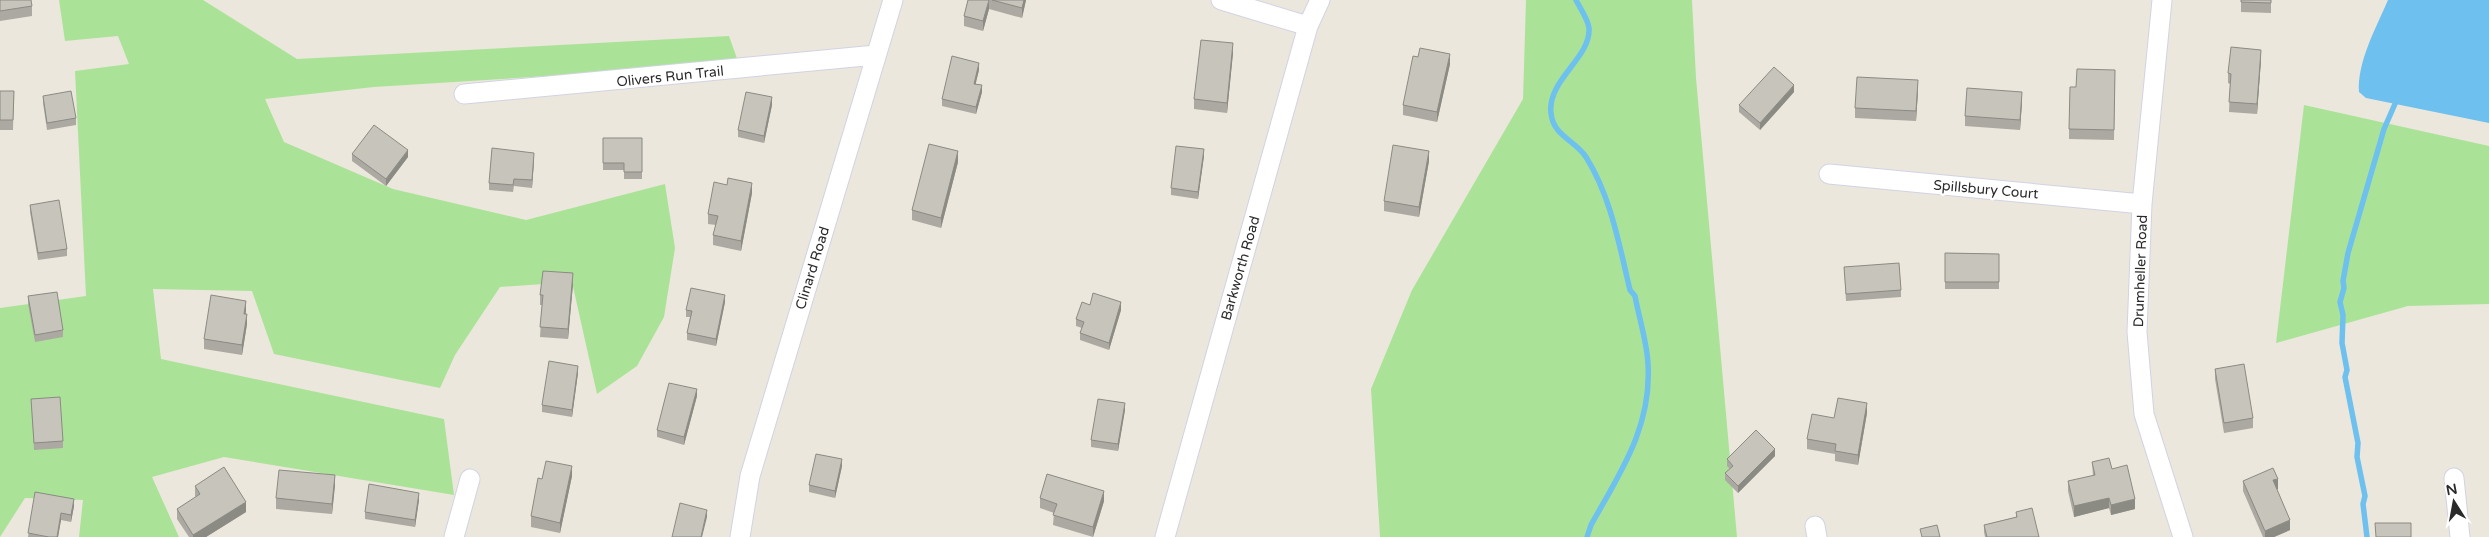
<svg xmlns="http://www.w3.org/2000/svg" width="2489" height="537" viewBox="0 0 2489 537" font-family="'Varela Round',sans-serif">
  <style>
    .green { fill: #aae398 }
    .water { fill: #6ec0ef }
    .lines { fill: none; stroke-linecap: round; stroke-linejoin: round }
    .stream { stroke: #6ec0ef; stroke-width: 5.5 }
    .street-casing { stroke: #d1d3e3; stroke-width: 21 }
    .street { stroke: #fff; stroke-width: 19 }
    .wall { fill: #aba9a1 }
    .shaded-wall { fill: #8b8a83 }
    .building { fill: #c7c5bb; stroke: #8b8a83 }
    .labels { text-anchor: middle; stroke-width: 5; stroke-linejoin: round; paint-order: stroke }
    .street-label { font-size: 14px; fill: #2a2a2a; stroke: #fff }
  </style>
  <rect width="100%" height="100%" fill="#ece7dc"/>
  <path class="green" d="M59 0H203L297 59 729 36 739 64 374 87 265 99 284 142 393 189 526 220 665 184 675 248 664 317 637 366 597 394 572 282 500 287 455 355 440 388 274 354 252 291 153 289 161 359 444 419 454 495 224 457 152 477 179 537H79L83 500 25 498 0 537V308L86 296 75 71 129 64 118 36 65 41Z
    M1526 0H1692L1696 78 1737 537H1380L1371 389 1412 290 1523 99Z
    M2304 105 2489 146V304L2408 306 2276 343Z"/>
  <path class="water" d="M2388 0H2489V123L2366 98 2359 92C2357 62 2376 28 2388 0Z"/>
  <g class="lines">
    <path class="stream" d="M1576 0C1580 8 1588 19 1589 28 1591 58 1547 80 1551 113 1553 136 1575 140 1586 157 1611 197 1619 244 1630 290L1635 296C1639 318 1647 342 1648 364 1652 427 1620 473 1591 525L1587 537
      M2367 537 2363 504 2365 496 2357 457 2358 443 2345 377 2347 370 2342 343 2343 315 2340 302 2344 288 2343 281 2348 253 2384 129 2398 97"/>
    <defs>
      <path id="street" d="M1221 0 1308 26
        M2162 0 2142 204 2137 332 2144 414 2183 537
        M464 94 876 55
        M1829 174 2142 204
        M2454 478 2460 537
        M1815 526 1817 537
        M454 537 470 479
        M740 537 750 476 893 0
        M1165 537 1308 26 1320 0"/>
    </defs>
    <use href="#street" class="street-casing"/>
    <use href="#street" class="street"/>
  </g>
  <path class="wall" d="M0 0 32 6V16L0 21Z
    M968 0H1026L1022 18 989 9 983 31 964 26V16Z
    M2241 0H2271V13L2241 12Z
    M1233 53 1227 113 1194 109V99Z
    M1418 57 1450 64 1437 122 1403 115V105Z
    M2261 60 2257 114 2229 112 2230 84 2228 83V73Z
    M979 70 975 84 982 92 976 114 942 106V99Z
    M2115 70 2114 140 2069 139V129L2076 87Z
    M0 91H14L13 130H0Z
    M1918 91 1916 121 1855 118V108Z
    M1794 92 1760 130 1739 112V105Z
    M43 96 76 118V125L47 130 43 103Z
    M2022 102 2020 130 1965 126V116Z
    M772 105 764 143 738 137V130Z
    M603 138H642V179H624V170H603Z
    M352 154 408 157 386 186 352 161Z
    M1204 156 1198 199 1171 195V188Z
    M534 160 532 188 514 186 513 192 489 190V183Z
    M1429 161 1419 217 1384 211V201Z
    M958 162 941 228 912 220V210Z
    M752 193 741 251 713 245V235L716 225 708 224V214Z
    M30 205 67 249V256L38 260 30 212Z
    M1945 253 1999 254V289H1945Z
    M1844 267 1901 290V297L1846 301Z
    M573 284 568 339 540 337 542 305H540V295Z
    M28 296 63 330V337L35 342 28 304Z
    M725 302 716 346 687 340V333L690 317H686V310Z
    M1090 305 1121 310 1109 350 1080 340V333L1082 328 1076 326V319Z
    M246 311 245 314 247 324 242 355 204 349V339Z
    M2215 369 2253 418V428L2224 433 2215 379Z
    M578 373 572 417 542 412V405Z
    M697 396 684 445 657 437V430Z
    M31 399 63 441V448L34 450Z
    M1125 410 1118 451 1091 447V440Z
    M1867 413 1858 465 1835 461V454L1807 449V439L1834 418Z
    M1775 456 1738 493 1725 480V473L1730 469 1727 466V459Z
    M2092 462 2112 469 2135 509 2111 515 2109 508 2074 517 2068 491V481L2093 476Z
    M842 466 835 498 809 492V485Z
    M572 476 560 533 531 527V516L542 479Z
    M2243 481 2278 489H2277L2290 530 2274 537H2263L2243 491Z
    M335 485 332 514 276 509V498Z
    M195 486 246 512 206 537H189L177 519V509L196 497 195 496Z
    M35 492 74 506 71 522 61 520 58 537H28Z
    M1040 498 1104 501 1093 537 1053 525 1054 513 1040 508Z
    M419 500 415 527 365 519V512Z
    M2016 512 2039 537H1985L1984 532V525L2016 517Z"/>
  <path class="shaded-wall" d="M989 0V9L983 31V21Z
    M1024 0H1026L1022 18V8Z
    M1233 43V53L1227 113V103Z
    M2261 50V60L2257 114V104Z
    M1450 54V64L1437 122V112Z
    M979 63V70L974 91V84Z
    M1918 80V91L1916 121V111Z
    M982 85V92L976 114V107Z
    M1794 85V92L1760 130V123Z
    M2022 92V102L2020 130V120Z
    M772 97V105L764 143V136Z
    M1204 149V156L1198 199V192Z
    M408 150V157L386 186V179Z
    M958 151V162L941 228V218Z
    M1429 151V161L1419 217V207Z
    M534 153V160L532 188V180Z
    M752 183V193L741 251V241Z
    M573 273V284L568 339V329Z
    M725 295V302L716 346V339Z
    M246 301V311L244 324V314Z
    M1121 302V310L1109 350V343Z
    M247 314V324L242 355V345Z
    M578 366V373L572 417V410Z
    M697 389V396L684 445V437Z
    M1125 403V410L1118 451V444Z
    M1867 403V413L1858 465V455Z
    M1775 449V456L1738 493V486Z
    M842 459V466L835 498V491Z
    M572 466V476L560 533V523Z
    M335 475V485L332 514V504Z
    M2278 479V489L2273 491V480Z
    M1104 491V501L1093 537V527Z
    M419 493V500L415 527V520Z
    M2109 498V508L2074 517V506Z
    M74 499V506L71 522V515Z
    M2135 499V509L2111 515V505Z
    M246 502V512L206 537H193V535Z
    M707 510V517L702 537H701Z
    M61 513V520L58 537H57Z
    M2290 520V530L2274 537H2265V531Z"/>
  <path class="building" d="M0 0H31L32 6 0 11Z
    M968 0H989L983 21 964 16Z
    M992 0H1024L1022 8Z
    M2241 0H2271V3L2241 2Z
    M1201 40 1233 43 1227 103 1194 99Z
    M2231 47 2261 50 2257 104 2229 102 2231 74 2228 73Z
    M1420 48 1450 54 1437 112 1403 105 1413 56 1418 57Z
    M952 56 979 63 974 84 982 85 976 107 942 99Z
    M1774 67 1794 85 1760 123 1739 105Z
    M2077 69 2115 70 2114 130 2069 129 2070 87H2076Z
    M1857 77 1918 80 1916 111 1855 108Z
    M1967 88 2022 92 2020 120 1965 116Z
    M0 91H14L13 120H0Z
    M71 91 76 118 47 123 43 96Z
    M746 92 772 97 764 136 738 130Z
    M374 125 408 150 386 179 352 154Z
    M603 138H642V172H624V163H603Z
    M929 144 958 151 941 218 912 210Z
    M1393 145 1429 151 1419 207 1384 201Z
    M1176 146 1204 149 1198 192 1171 188Z
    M492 148 534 153 532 180 514 179 513 185 489 183Z
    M728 178 752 183 741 241 713 235 718 216 708 214 714 182 727 185Z
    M59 200 67 249 38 253 30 205Z
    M1945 253 1999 254V282H1945Z
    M1899 263 1901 290 1846 294 1844 267Z
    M543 271 573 273 568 329 540 327 543 295H540Z
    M691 288 725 295 716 339 687 333 692 311 686 310Z
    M57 292 63 330 35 335 28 296Z
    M1093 293 1121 302 1109 343 1080 333 1084 322 1076 319 1082 302 1090 305Z
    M211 295 246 301 244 314H247L242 345 204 339Z
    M549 361 578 366 572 410 542 405Z
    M2244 364 2253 418 2224 423 2215 369Z
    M669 383 697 389 684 437 657 430Z
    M60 397 63 441 34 443 31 399Z
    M1838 398 1867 403 1858 455 1835 451 1836 444 1807 439 1812 414 1834 418Z
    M1098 399 1125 403 1118 444 1091 440Z
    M1756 430 1775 449 1738 486 1725 473 1733 466 1727 459Z
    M816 454 842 459 835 491 809 485Z
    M2109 458 2112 469 2127 465 2135 499 2111 505 2109 498 2074 506 2068 481 2095 475 2092 462Z
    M546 461 572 466 560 523 531 516 538 478 542 479Z
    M224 467 246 502 193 535 177 509 200 494 195 486Z
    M2273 468 2278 479 2273 480 2290 520 2265 531 2243 481Z
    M279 470 335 475 332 504 276 498Z
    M1047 474 1104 491 1093 527 1053 515 1057 504 1040 498Z
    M369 484 419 493 415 520 365 512Z
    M35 492 74 499 71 515 61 513 57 537H49L28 533Z
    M680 503 707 510 701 537H672Z
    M2032 508 2039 537H1987L1984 525 2017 517 2016 512Z
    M2375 523H2411V537H2376Z
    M1937 525 1940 537H1922L1920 529Z"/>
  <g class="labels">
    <g class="street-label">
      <text transform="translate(670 76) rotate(-6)" y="5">Olivers Run Trail</text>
      <text transform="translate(1986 189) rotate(5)" y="5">Spillsbury Court</text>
      <text transform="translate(812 268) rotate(-73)" y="5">Clinard Road</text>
      <text transform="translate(1240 268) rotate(-74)" y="5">Barkworth Road</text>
      <text transform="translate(2140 271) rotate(-88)" y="5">Drumheller Road</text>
    </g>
  </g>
  <g transform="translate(2454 502) rotate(349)" stroke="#ffffff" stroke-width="4" paint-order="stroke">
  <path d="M0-4L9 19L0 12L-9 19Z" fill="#2a2a2a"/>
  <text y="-8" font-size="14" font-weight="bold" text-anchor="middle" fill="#2a2a2a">N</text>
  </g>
</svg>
